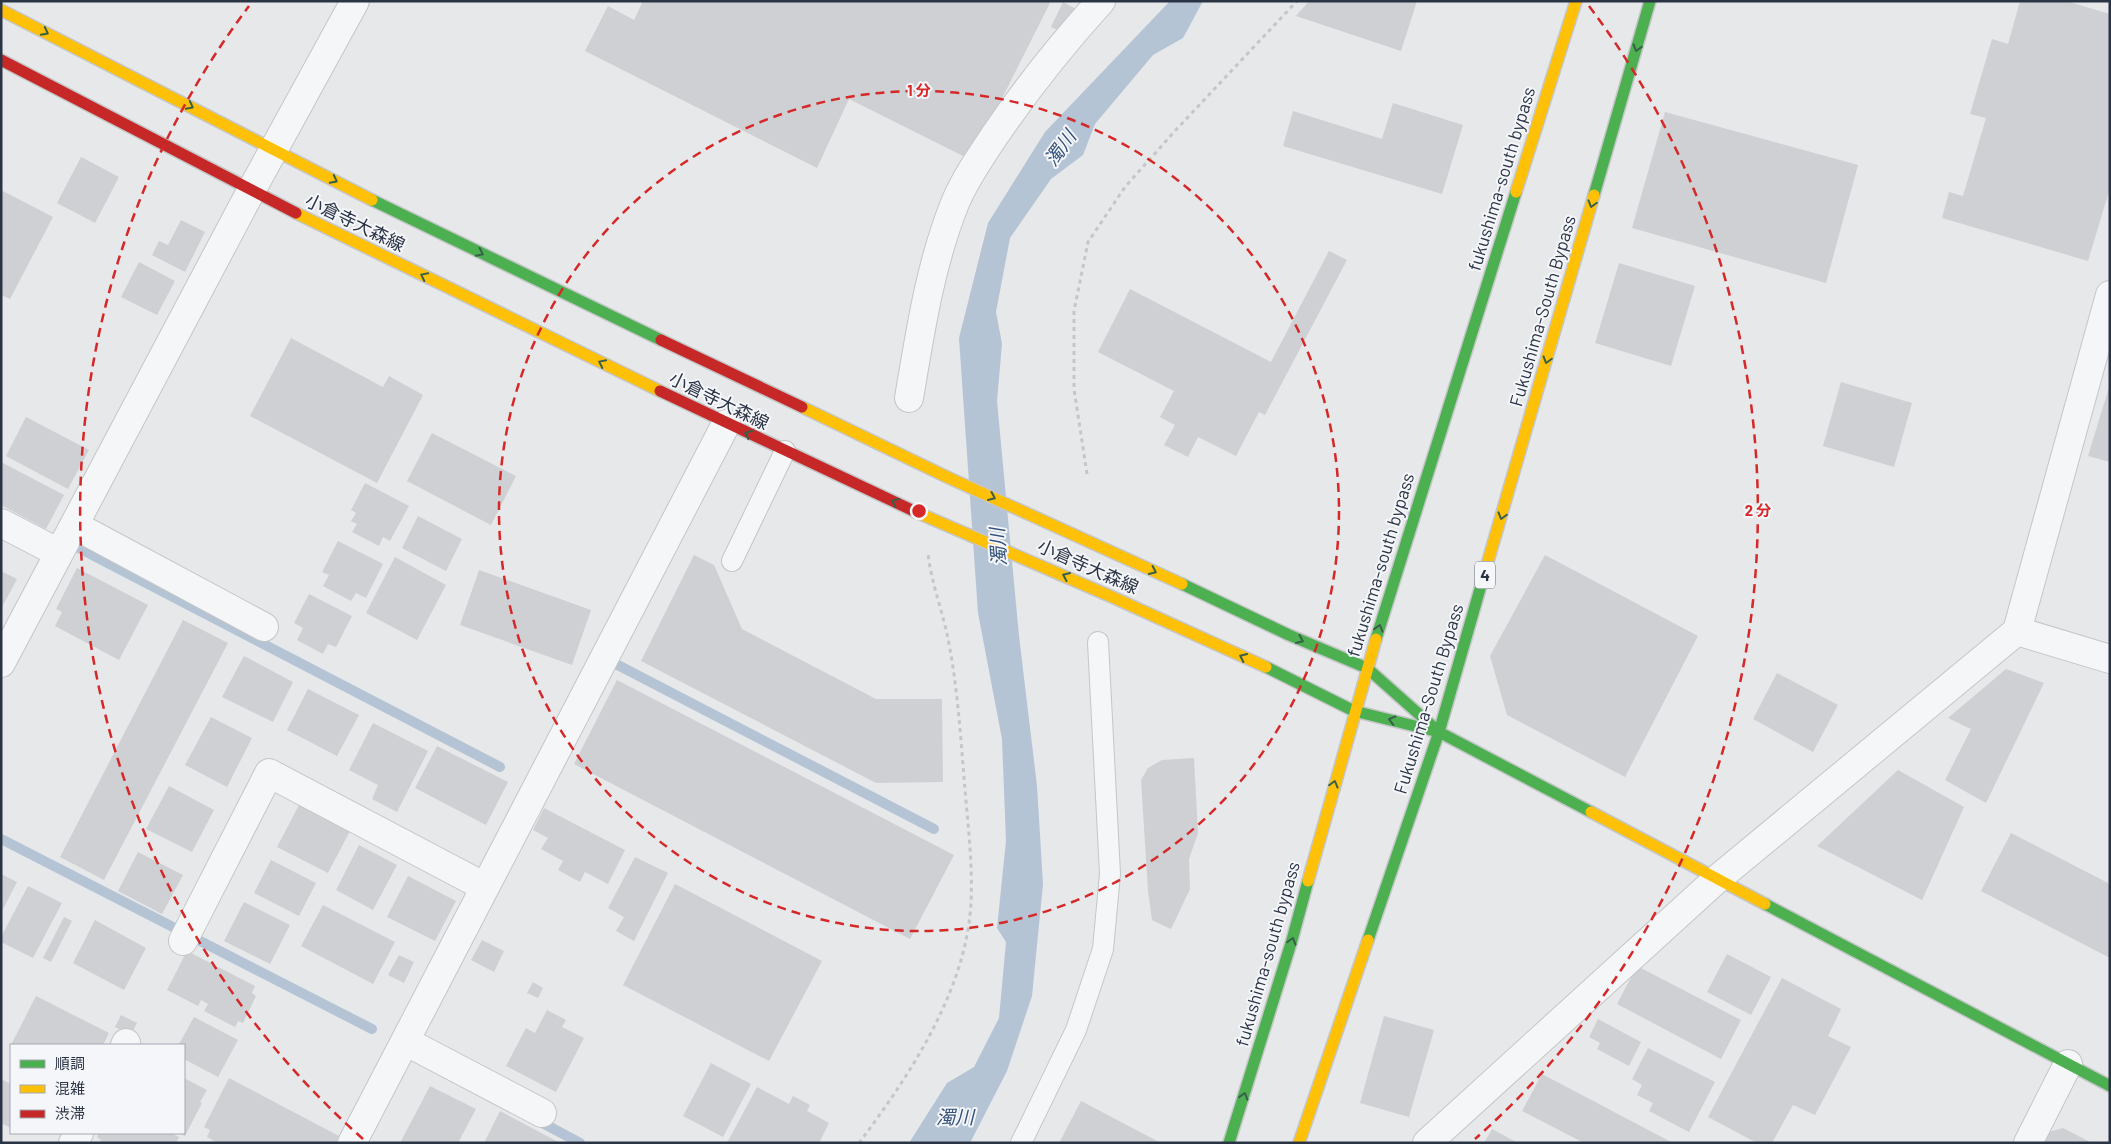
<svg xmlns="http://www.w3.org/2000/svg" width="2111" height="1144" viewBox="0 0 2111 1144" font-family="Barlow,'Noto Sans JP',sans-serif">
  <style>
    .water { fill: #b4c4d5 }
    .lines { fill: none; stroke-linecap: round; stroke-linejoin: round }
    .stream { stroke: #b4c4d5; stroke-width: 10 }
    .building { fill: #ced0d3 }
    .lane-casing { stroke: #c4c6c8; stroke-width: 22 }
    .street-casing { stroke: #c4c6c8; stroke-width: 30 }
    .fast-casing { stroke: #c4c6c8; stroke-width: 14 }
    .slow-casing { stroke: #c4c6c8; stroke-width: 14 }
    .jam-casing { stroke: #c4c6c8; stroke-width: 14 }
    .path { stroke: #c5c6ca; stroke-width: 3; stroke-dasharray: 4 4; stroke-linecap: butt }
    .lane { stroke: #f5f6f7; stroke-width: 20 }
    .street { stroke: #f5f6f7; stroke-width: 28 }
    .fast { stroke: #4caf50; stroke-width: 11 }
    .slow { stroke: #ffc107; stroke-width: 11 }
    .jam { stroke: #c62828; stroke-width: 11 }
    .oneway { stroke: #375f49 }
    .ring { fill: none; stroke: #d62828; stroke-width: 2.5; stroke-dasharray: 9 6 }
    .labels { text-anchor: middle; stroke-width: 4; stroke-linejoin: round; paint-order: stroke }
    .shield { fill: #f4f6f9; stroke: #676e7b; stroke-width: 1 }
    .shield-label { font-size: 16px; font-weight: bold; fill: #2b3445 }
    .street-label { font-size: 18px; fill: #2b3445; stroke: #f4f6f9 }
    .water-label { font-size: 19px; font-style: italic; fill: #34527a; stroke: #f4f6f9 }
    .centre { fill: #d62828; stroke: #f4f6f9; stroke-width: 2.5 }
    .ring-label { font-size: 15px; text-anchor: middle; font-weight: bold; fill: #d62828; stroke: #f4f6f9; stroke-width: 4; stroke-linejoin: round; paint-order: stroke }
  </style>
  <rect width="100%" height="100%" fill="#e6e8ea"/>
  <path class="water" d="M1170 1H1203L1183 38 1153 55 1095 124 1083 155 1051 179 1010 238 996 312 1002 344 997 401 1019 636 1037 786 1043 884 1032 996 1007 1071 970 1143H909L947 1083 974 1067 999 1018 1006 942 997 928 1006 841 1002 739 978 613 959 338 988 223 1045 132Z"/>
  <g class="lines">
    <path class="stream" d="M77 547 500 767
      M612 662 934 829
      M1 839 372 1029
      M535 1119 580 1143"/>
  </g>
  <path class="building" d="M643 1H1051L971 160 849 99 817 168 585 51 608 6 634 20Z
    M1309 1H1417L1401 51 1296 16Z
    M2020 1H2066L2110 14V188L2088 261 1942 218 1949 192 1963 196 1986 118 1970 114 1992 39 2008 44Z
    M1063 2 1080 11 1068 35 1051 27Z
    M1393 103 1463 125 1442 194 1283 146 1293 111 1382 139Z
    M1665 112 1858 165 1826 283 1632 228Z
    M81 157 119 177 95 223 57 203Z
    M1 190 53 217 10 299 1 295Z
    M181 220 205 232 185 272 152 255 159 241 168 245Z
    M1329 251 1347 260 1265 415 1259 412 1236 456 1198 437 1188 457 1164 445 1175 425 1160 417 1174 391 1098 352 1130 289 1271 362Z
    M139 262 175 281 157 315 121 297Z
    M1619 263 1695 286 1671 366 1595 343Z
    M291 338 383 387 389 376 423 395 377 483 250 416Z
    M1841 382 1912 403 1894 467 1823 446Z
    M2110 384V462L2088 456Z
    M26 417 89 450 68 489 6 456Z
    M432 433 516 476 491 525 407 481Z
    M1 462 64 495 46 529 1 505Z
    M365 483 409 506 390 541 383 537 379 546 352 532 357 524 351 521 356 513 351 510Z
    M418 516 462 539 446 571 402 548Z
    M338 541 383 564 366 598 356 593 351 601 323 586 329 575 322 572Z
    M694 555 714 565 742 629 876 699H942L943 782 876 783 641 661Z
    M1545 555 1698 636 1625 777 1507 715 1490 656Z
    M395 557 446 585 417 640 366 613Z
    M77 568 148 605 119 660 55 626 62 612 56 609Z
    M479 570 591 610 572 665 460 625Z
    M1 571 17 579 1 609Z
    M309 594 352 616 336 647 328 644 323 654 297 640 303 628 294 623Z
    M183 620 228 643 104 880 60 857Z
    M244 656 293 682 273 722 222 697Z
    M2006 669 2044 683 1986 803 1945 780 1971 729 1948 718Z
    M1777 673 1838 705 1813 752 1753 719Z
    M617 680 954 855 910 939 574 764Z
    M308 689 359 715 337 756 287 730Z
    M211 717 252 738 227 787 185 765Z
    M373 723 428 751 397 812 372 799 378 785 349 770Z
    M437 746 508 782 486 825 415 788Z
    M1194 758 1198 833 1189 859 1190 889 1171 929 1152 920 1148 891 1141 780 1148 768 1162 760Z
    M1898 770 1964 807 1922 900 1817 846Z
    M169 786 214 810 192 852 146 829Z
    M299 805 350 831 328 873 277 847Z
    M544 808 625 850 608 884 585 872 580 882 558 870 563 861 541 849 548 838 533 830Z
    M2011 833 2110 884V958L1981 891Z
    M359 845 397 865 373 910 336 890Z
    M138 852 183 875 162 914 118 891Z
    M635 857 668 873 634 941 616 931 624 917 608 908Z
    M271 860 316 883 299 916 254 893Z
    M1 874 17 882 1 913Z
    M408 876 456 901 435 941 387 917Z
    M675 884 822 961 769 1061 623 985Z
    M28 886 62 903 33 958 1 942V937Z
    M244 902 290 925 270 964 224 941Z
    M323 905 395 942 373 984 301 946Z
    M64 917 72 921 51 962 43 958Z
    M95 920 146 948 124 990 73 963Z
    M482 940 504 951 494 972 471 960Z
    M187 951 255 986 252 993 256 996 243 1023 238 1021 235 1027 204 1011 208 1004 201 1000 198 1006 167 990Z
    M1727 954 1771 977 1751 1015 1707 992Z
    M399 955 414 962 404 983 388 975Z
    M1637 966 1741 1020 1721 1059 1617 1004Z
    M1782 978 1841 1009 1828 1036 1851 1047 1815 1115 1793 1105 1772 1143H1757L1708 1117Z
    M533 982 543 988 538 998 527 993Z
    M36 996 109 1033 103 1045H11Z
    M547 1010 566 1020 562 1027 584 1038 556 1092 506 1066 526 1028 535 1033Z
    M121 1015 137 1023 131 1035 115 1027Z
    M1384 1016 1434 1030 1409 1117 1360 1103Z
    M194 1017 238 1040 218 1077 184 1059V1045L179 1044Z
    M1598 1019 1641 1042 1629 1066 1597 1049 1600 1043 1589 1037Z
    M1648 1048 1715 1082 1689 1132 1649 1111 1653 1103 1637 1095 1642 1085 1632 1079Z
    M711 1063 751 1084 723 1137 683 1116Z
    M1542 1074 1673 1143H1584L1522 1111Z
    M184 1078 207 1090 200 1102 202 1103 185 1136 179 1133H184Z
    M229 1078 339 1136 336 1143H217L207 1137 210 1130 204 1127Z
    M1 1079 11 1084V1128L1 1123Z
    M430 1086 476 1109 458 1143H400Z
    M757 1087 789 1104 793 1096 810 1105 807 1111 829 1123 819 1143H727Z
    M1081 1101 1161 1143H1059Z
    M500 1111 560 1143H484Z
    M2063 1128 2092 1143H2040L2045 1133Z
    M1492 1129 1518 1143H1484Z
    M99 1133H171L179 1137 176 1143H100L101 1140 97 1137Z"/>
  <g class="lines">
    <defs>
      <path id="lane" d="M732 561 785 451
        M1021 1143 1076 1030 1103 949 1110 874 1098 642"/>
      <path id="street" d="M909 398C920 333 930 265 955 203 965 179 981 156 995 135 1027 88 1062 44 1101 1
        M1 523 59 553
        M74 525 264 627
        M2017 631 2110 659
        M1 663 251 191 355 1
        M183 941 269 773 485 887
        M405 1041 542 1113
        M125 1045 126 1043
        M73 1143 79 1133
        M352 1143 726 424
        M1427 1143 1716 880 2017 631 2110 295
        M2028 1143 2068 1064"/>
      <path id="fast" d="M1594 195 1650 1
        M372 200 661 340
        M1182 584 1289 635 1367 668 1439 732 1591 812
        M1376 639 1516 192
        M1266 667 1354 711 1435 731
        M1765 904 2110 1086
        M1368 940 1439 732 1484 575
        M1229 1143 1292 940 1308 881"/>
      <path id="slow" d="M1 10 372 200
        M1516 192 1576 1
        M296 213 660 391
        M802 407 947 477 1182 584
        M916 512 1110 596 1266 667
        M1484 575 1594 195
        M1591 812 1765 904
        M1308 881 1376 639
        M1299 1143 1368 940"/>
      <path id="jam" d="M1 60 296 213
        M661 340 802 407
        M660 391 916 512"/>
    </defs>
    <use href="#lane" class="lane-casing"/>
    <use href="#street" class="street-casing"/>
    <use href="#fast" class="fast-casing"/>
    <use href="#slow" class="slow-casing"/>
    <use href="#jam" class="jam-casing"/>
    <path class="path" d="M1087 474 1074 389V311L1088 242 1125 187 1174 132 1297 1
      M859 1143C910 1075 967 989 971 902 973 861 967 818 964 777 960 730 957 681 947 634 941 607 931 581 928 553"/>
    <use href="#lane" class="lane"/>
    <use href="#street" class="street"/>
    <use href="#fast" class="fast"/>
    <use href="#slow" class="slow"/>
    <use href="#jam" class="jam"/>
  </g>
  <defs><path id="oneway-chevron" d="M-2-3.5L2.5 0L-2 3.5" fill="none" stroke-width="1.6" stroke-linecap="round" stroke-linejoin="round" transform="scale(1.25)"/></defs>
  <g class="oneway">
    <use href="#oneway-chevron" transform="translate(45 32) rotate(27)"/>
    <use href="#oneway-chevron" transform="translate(1637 48) rotate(106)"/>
    <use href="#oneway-chevron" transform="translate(190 106) rotate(27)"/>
    <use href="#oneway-chevron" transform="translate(334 180) rotate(27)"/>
    <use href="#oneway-chevron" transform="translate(1592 204) rotate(106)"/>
    <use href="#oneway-chevron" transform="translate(480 253) rotate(26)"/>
    <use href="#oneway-chevron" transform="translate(424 276) rotate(-154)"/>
    <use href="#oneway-chevron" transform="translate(1547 360) rotate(106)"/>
    <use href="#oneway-chevron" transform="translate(602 363) rotate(-154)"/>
    <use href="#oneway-chevron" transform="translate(748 434) rotate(-155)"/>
    <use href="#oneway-chevron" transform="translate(992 497) rotate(24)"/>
    <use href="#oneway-chevron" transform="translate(895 502) rotate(-155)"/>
    <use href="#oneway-chevron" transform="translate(1502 516) rotate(106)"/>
    <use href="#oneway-chevron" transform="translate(1153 571) rotate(25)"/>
    <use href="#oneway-chevron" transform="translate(1066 576) rotate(-156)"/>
    <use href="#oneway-chevron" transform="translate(1379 628) rotate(-73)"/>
    <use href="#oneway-chevron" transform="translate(1300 640) rotate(24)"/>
    <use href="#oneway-chevron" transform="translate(1243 657) rotate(-155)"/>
    <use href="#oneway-chevron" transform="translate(1392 720) rotate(-166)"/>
    <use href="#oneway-chevron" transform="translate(1334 784) rotate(-75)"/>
    <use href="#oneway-chevron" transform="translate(1292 941) rotate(-74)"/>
    <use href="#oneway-chevron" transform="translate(1244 1096) rotate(-73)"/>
  </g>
  <g class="ring">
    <circle cx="919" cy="511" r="420"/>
    <path d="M363 1139A839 839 0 0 1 249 6M1589 6A839 839 0 0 1 1475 1139"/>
  </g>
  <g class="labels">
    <rect class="shield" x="1475" y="561.5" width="20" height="27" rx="4"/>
    <g class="shield-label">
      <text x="1485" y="581">4</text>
    </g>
    <g class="street-label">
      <text transform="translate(1502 179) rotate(-73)" y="6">fukushima-south bypass</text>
      <text transform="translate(355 223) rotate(26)" y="6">小倉寺大森線</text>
      <text transform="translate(1543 311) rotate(-74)" y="6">Fukushima-South Bypass</text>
      <text transform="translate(719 401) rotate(26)" y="6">小倉寺大森線</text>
      <text transform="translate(1381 565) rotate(-73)" y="6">fukushima-south bypass</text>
      <text transform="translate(1088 567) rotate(24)" y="6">小倉寺大森線</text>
      <text transform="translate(1429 699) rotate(-73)" y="6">Fukushima-South Bypass</text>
      <text transform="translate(1268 954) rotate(-74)" y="6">fukushima-south bypass</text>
    </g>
    <g class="water-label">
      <text transform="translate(1060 148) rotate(-54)" y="7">濁川</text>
      <text transform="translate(998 547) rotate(-94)" y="7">濁川</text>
      <text x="955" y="1124">濁川</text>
    </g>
  </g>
  <circle cx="919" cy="511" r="8" class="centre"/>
  <g class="ring-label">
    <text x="919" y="96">1 分</text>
    <text x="1758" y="516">2 分</text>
  </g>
  <rect width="2111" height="1144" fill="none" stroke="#2b3445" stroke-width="5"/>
  <rect x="10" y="1044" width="175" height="90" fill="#f4f6f9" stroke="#a4a8b1"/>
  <rect x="20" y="1060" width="25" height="8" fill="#4caf50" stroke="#a4a8b1"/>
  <text x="55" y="1069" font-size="15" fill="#2b3445">順調</text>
  <rect x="20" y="1085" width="25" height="8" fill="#ffc107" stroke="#a4a8b1"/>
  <text x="55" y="1094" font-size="15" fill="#2b3445">混雑</text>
  <rect x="20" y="1110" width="25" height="8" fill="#c62828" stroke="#a4a8b1"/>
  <text x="55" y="1119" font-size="15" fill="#2b3445">渋滞</text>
</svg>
